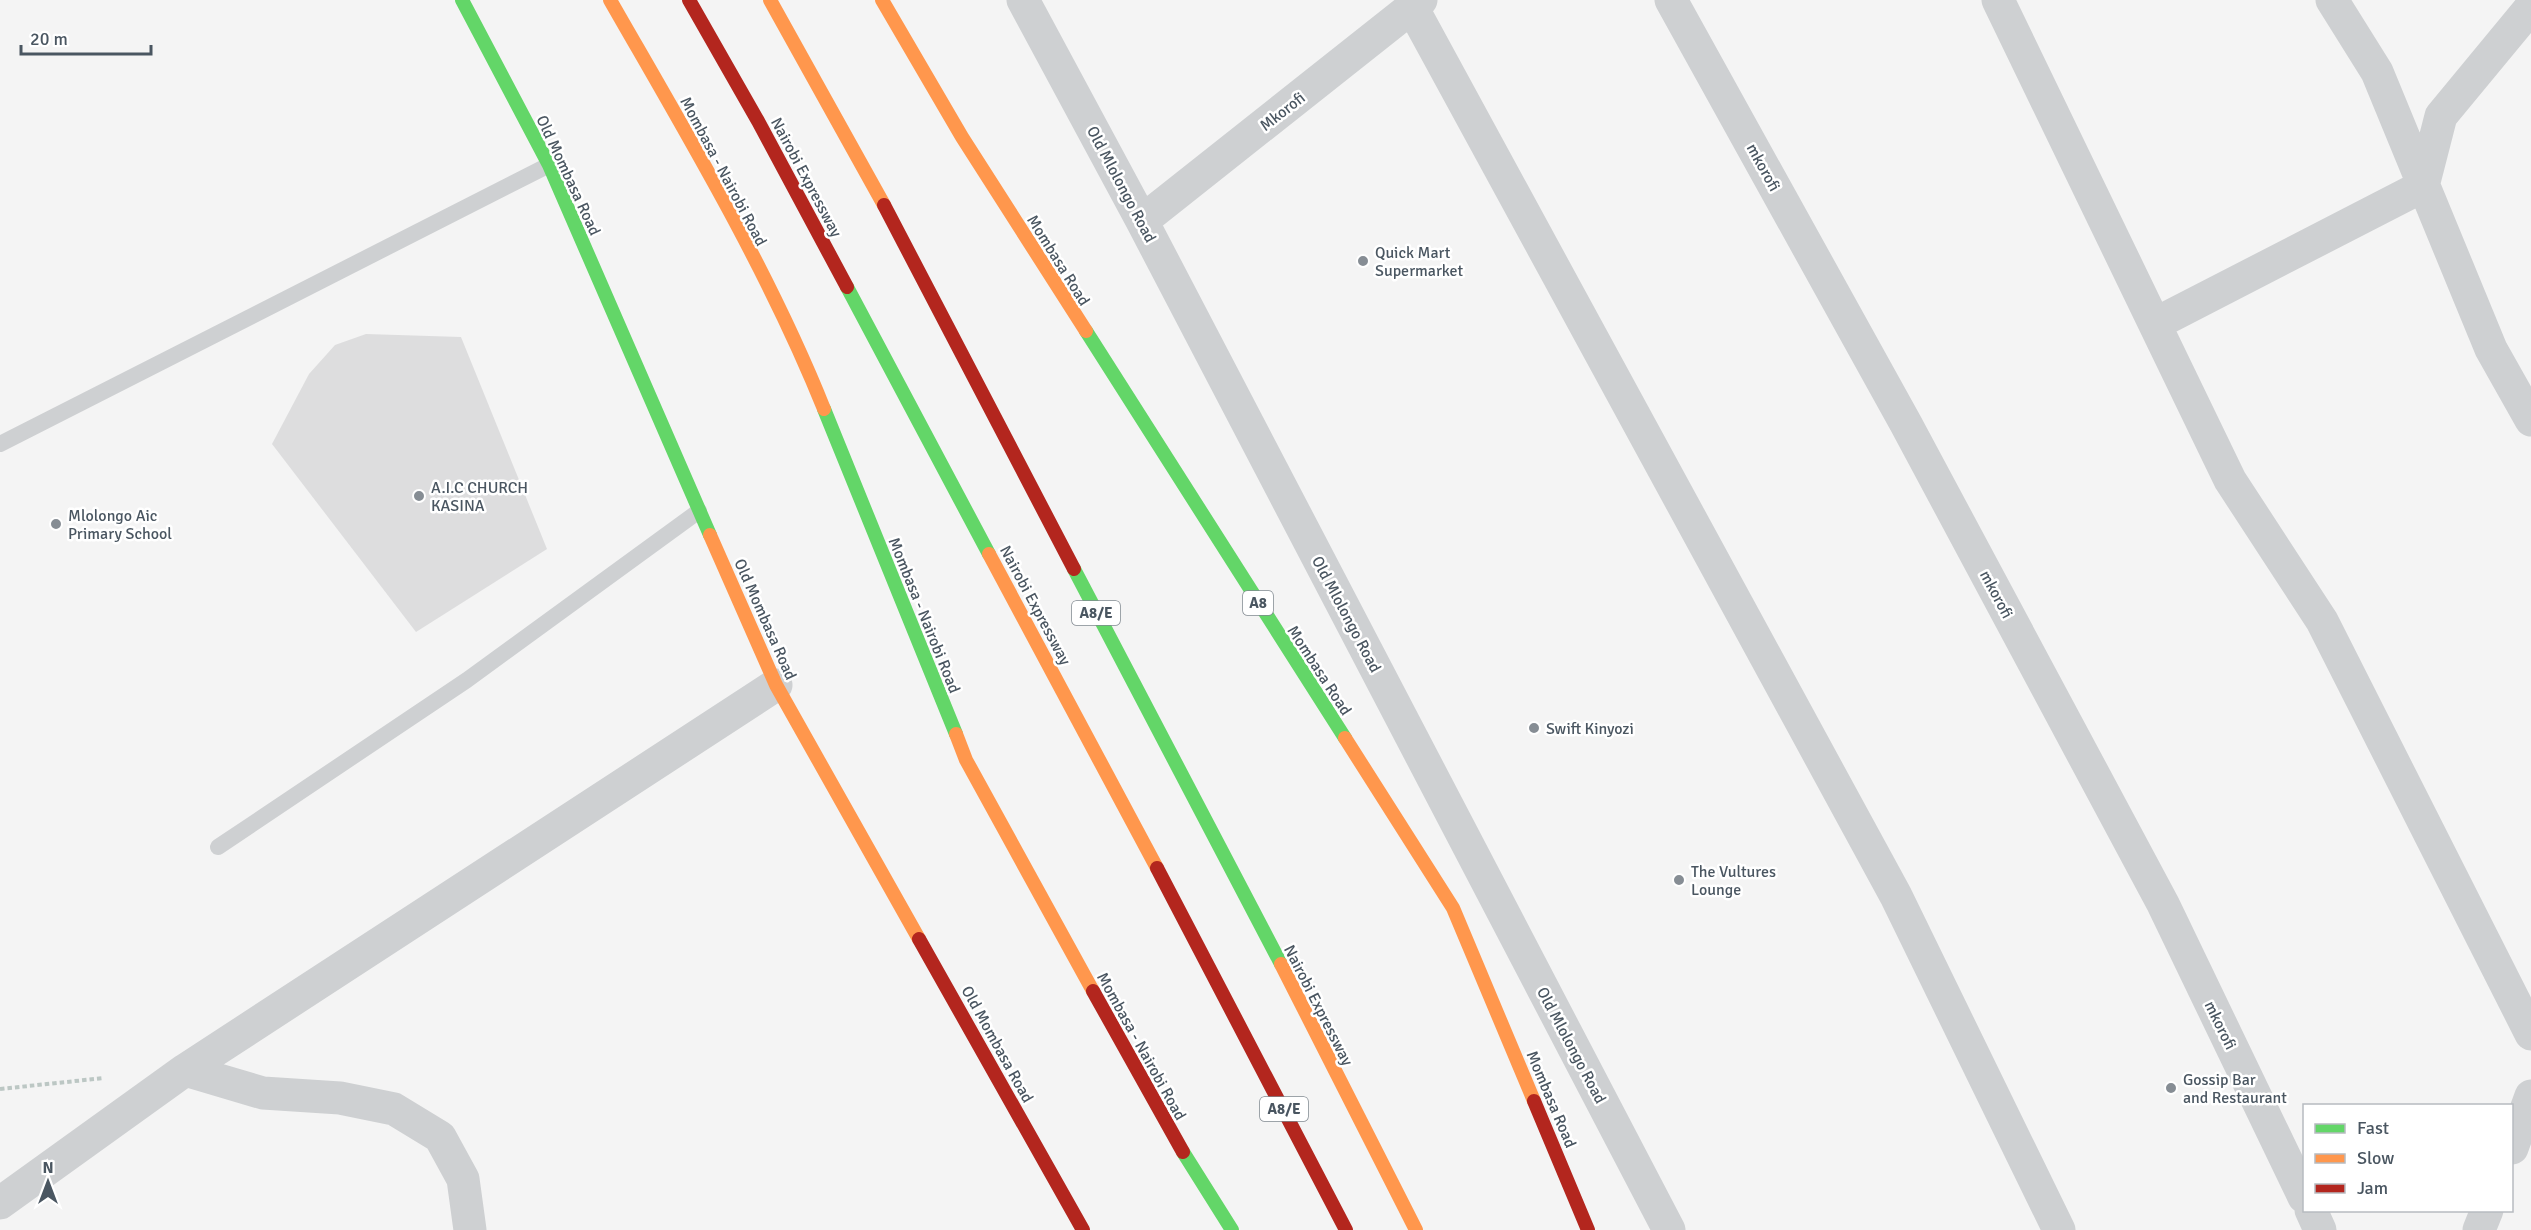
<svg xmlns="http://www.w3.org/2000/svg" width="2531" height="1230" viewBox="0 0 2531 1230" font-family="Signika,sans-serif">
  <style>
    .building { fill: #ddddde }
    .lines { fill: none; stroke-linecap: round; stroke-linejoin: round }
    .path { stroke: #bcc7c4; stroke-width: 4; stroke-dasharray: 4.5 3; stroke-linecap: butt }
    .lane { stroke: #ced0d2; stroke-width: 16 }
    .street { stroke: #ced0d2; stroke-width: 33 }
    .fast { stroke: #63d668; stroke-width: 14 }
    .slow { stroke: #ff974d; stroke-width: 14 }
    .jam { stroke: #b3261e; stroke-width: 14 }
    .poi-dot { fill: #868d94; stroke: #fff; stroke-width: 2 }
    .labels { text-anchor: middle; stroke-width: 5; stroke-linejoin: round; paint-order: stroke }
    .shield { fill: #fff; stroke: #808990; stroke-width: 1.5 }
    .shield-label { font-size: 15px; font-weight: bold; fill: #4a5661 }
    .street-label { font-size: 16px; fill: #4a5661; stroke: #fff }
    .poi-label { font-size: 16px; fill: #4a5661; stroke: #fff; text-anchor: start }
  </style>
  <rect width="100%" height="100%" fill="#f4f4f4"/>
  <path class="building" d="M366 334 461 337 547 549 416 632 272 444 309 374 335 345Z"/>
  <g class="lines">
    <path class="path" d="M0 1089 104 1078"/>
    <path class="lane" d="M0 444 549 165
      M218 847 467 680 699 511"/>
    <path class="street" d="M1023 0 1142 221 1669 1230
      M1671 0 1906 424 2163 904 2304 1197
      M1998 0 2230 480 2322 621 2531 1034
      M2332 0 2377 72 2491 349 2531 420
      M1413 9 1896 896 2059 1230
      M1142 221 1421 0
      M2155 324 2423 186 2441 116 2531 7
      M185 1070 263 1093 340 1098 394 1109 440 1137 463 1179 470 1230
      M2512 1148 2531 1096
      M0 1203 185 1070 776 685
      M2311 1210 2320 1230
      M2479 1230 2487 1210"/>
    <path class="fast" d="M462 0 549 165 710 535
      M847 287 989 554
      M1086 331 1345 738
      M824 409 956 734
      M1074 569 1281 964
      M1183 1152 1232 1230"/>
    <path class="slow" d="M610 0C685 131 768 269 824 409
      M770 0 884 205
      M882 0 962 137 1086 331
      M710 535 776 685 919 939
      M989 554 1157 868
      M956 734 966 760 1093 991
      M1345 738 1453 908 1534 1101
      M1281 964 1416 1230"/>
    <path class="jam" d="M689 0 758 121 847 287
      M884 205 1074 569
      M1157 868 1346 1230
      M919 939 1083 1230
      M1093 991 1183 1152
      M1534 1101 1588 1230"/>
  </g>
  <g class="poi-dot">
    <circle cx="1363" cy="261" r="6"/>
    <circle cx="419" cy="496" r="6"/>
    <circle cx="56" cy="524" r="6"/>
    <circle cx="1534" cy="728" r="6"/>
    <circle cx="1679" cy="880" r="6"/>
    <circle cx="2171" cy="1088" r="6"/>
  </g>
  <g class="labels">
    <g class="shield">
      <rect x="1243" y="591" width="30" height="24" rx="4.5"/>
      <rect x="1072" y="601" width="48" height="24" rx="4.5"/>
      <rect x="1260" y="1097" width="48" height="24" rx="4.5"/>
    </g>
    <g class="shield-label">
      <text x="1258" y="608">A8</text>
      <text x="1096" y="618">A8/E</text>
      <text x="1284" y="1114">A8/E</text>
    </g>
    <g class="street-label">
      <text transform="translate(1282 111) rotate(-38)" y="6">Mkorofi</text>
      <text transform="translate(1764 167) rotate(61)" y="6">mkorofi</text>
      <text transform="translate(724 171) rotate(62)" y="6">Mombasa - Nairobi Road</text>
      <text transform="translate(569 175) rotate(65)" y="6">Old Mombasa Road</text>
      <text transform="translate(807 177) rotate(62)" y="6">Nairobi Expressway</text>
      <text transform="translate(1122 184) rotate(62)" y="6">Old Mlolongo Road</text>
      <text transform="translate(1059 260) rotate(58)" y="6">Mombasa Road</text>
      <text transform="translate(1997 594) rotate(62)" y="6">mkorofi</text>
      <text transform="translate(1036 605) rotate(62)" y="6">Nairobi Expressway</text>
      <text transform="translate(1347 614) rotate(62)" y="6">Old Mlolongo Road</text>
      <text transform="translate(925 615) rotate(68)" y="6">Mombasa - Nairobi Road</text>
      <text transform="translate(766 619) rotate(66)" y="6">Old Mombasa Road</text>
      <text transform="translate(1320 670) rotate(57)" y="6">Mombasa Road</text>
      <text transform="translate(1319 1005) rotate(63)" y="6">Nairobi Expressway</text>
      <text transform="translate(2221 1025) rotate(64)" y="6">mkorofi</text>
      <text transform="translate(998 1044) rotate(61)" y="6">Old Mombasa Road</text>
      <text transform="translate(1572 1045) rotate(62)" y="6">Old Mlolongo Road</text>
      <text transform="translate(1142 1046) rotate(61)" y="6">Mombasa - Nairobi Road</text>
      <text transform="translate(1552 1099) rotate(67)" y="6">Mombasa Road</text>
    </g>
    <g class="poi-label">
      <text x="1375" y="258">Quick Mart<tspan x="1375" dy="18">Supermarket</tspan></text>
      <text x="431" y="493">A.I.C CHURCH<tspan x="431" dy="18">KASINA</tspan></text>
      <text x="68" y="521">Mlolongo Aic<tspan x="68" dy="18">Primary School</tspan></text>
      <text x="1546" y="734">Swift Kinyozi</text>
      <text x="1691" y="877">The Vultures<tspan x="1691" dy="18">Lounge</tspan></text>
      <text x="2183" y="1085">Gossip Bar<tspan x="2183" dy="18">and Restaurant</tspan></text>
    </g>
  </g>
  <rect x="2303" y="1104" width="210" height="108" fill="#ffffff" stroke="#b7bbc0" stroke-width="1.5"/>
  <rect x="2315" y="1124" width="30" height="9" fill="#63d668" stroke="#b7bbc0" stroke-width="1.5"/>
  <text x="2357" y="1134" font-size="18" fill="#4a5661">Fast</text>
  <rect x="2315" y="1154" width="30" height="9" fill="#ff974d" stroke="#b7bbc0" stroke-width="1.5"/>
  <text x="2357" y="1164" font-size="18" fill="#4a5661">Slow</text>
  <rect x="2315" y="1184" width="30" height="9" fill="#b3261e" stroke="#b7bbc0" stroke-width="1.5"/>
  <text x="2357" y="1194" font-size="18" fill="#4a5661">Jam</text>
  <g transform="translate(48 1182)" stroke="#ffffff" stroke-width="4.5" paint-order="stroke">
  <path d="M0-4.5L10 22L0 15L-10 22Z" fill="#4a5661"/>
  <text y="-9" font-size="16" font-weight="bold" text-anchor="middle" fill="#4a5661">N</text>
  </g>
  <path d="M21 45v9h130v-9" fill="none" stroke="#4a5661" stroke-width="3"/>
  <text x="30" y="45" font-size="18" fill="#4a5661" stroke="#ffffff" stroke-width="4.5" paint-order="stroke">20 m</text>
</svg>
